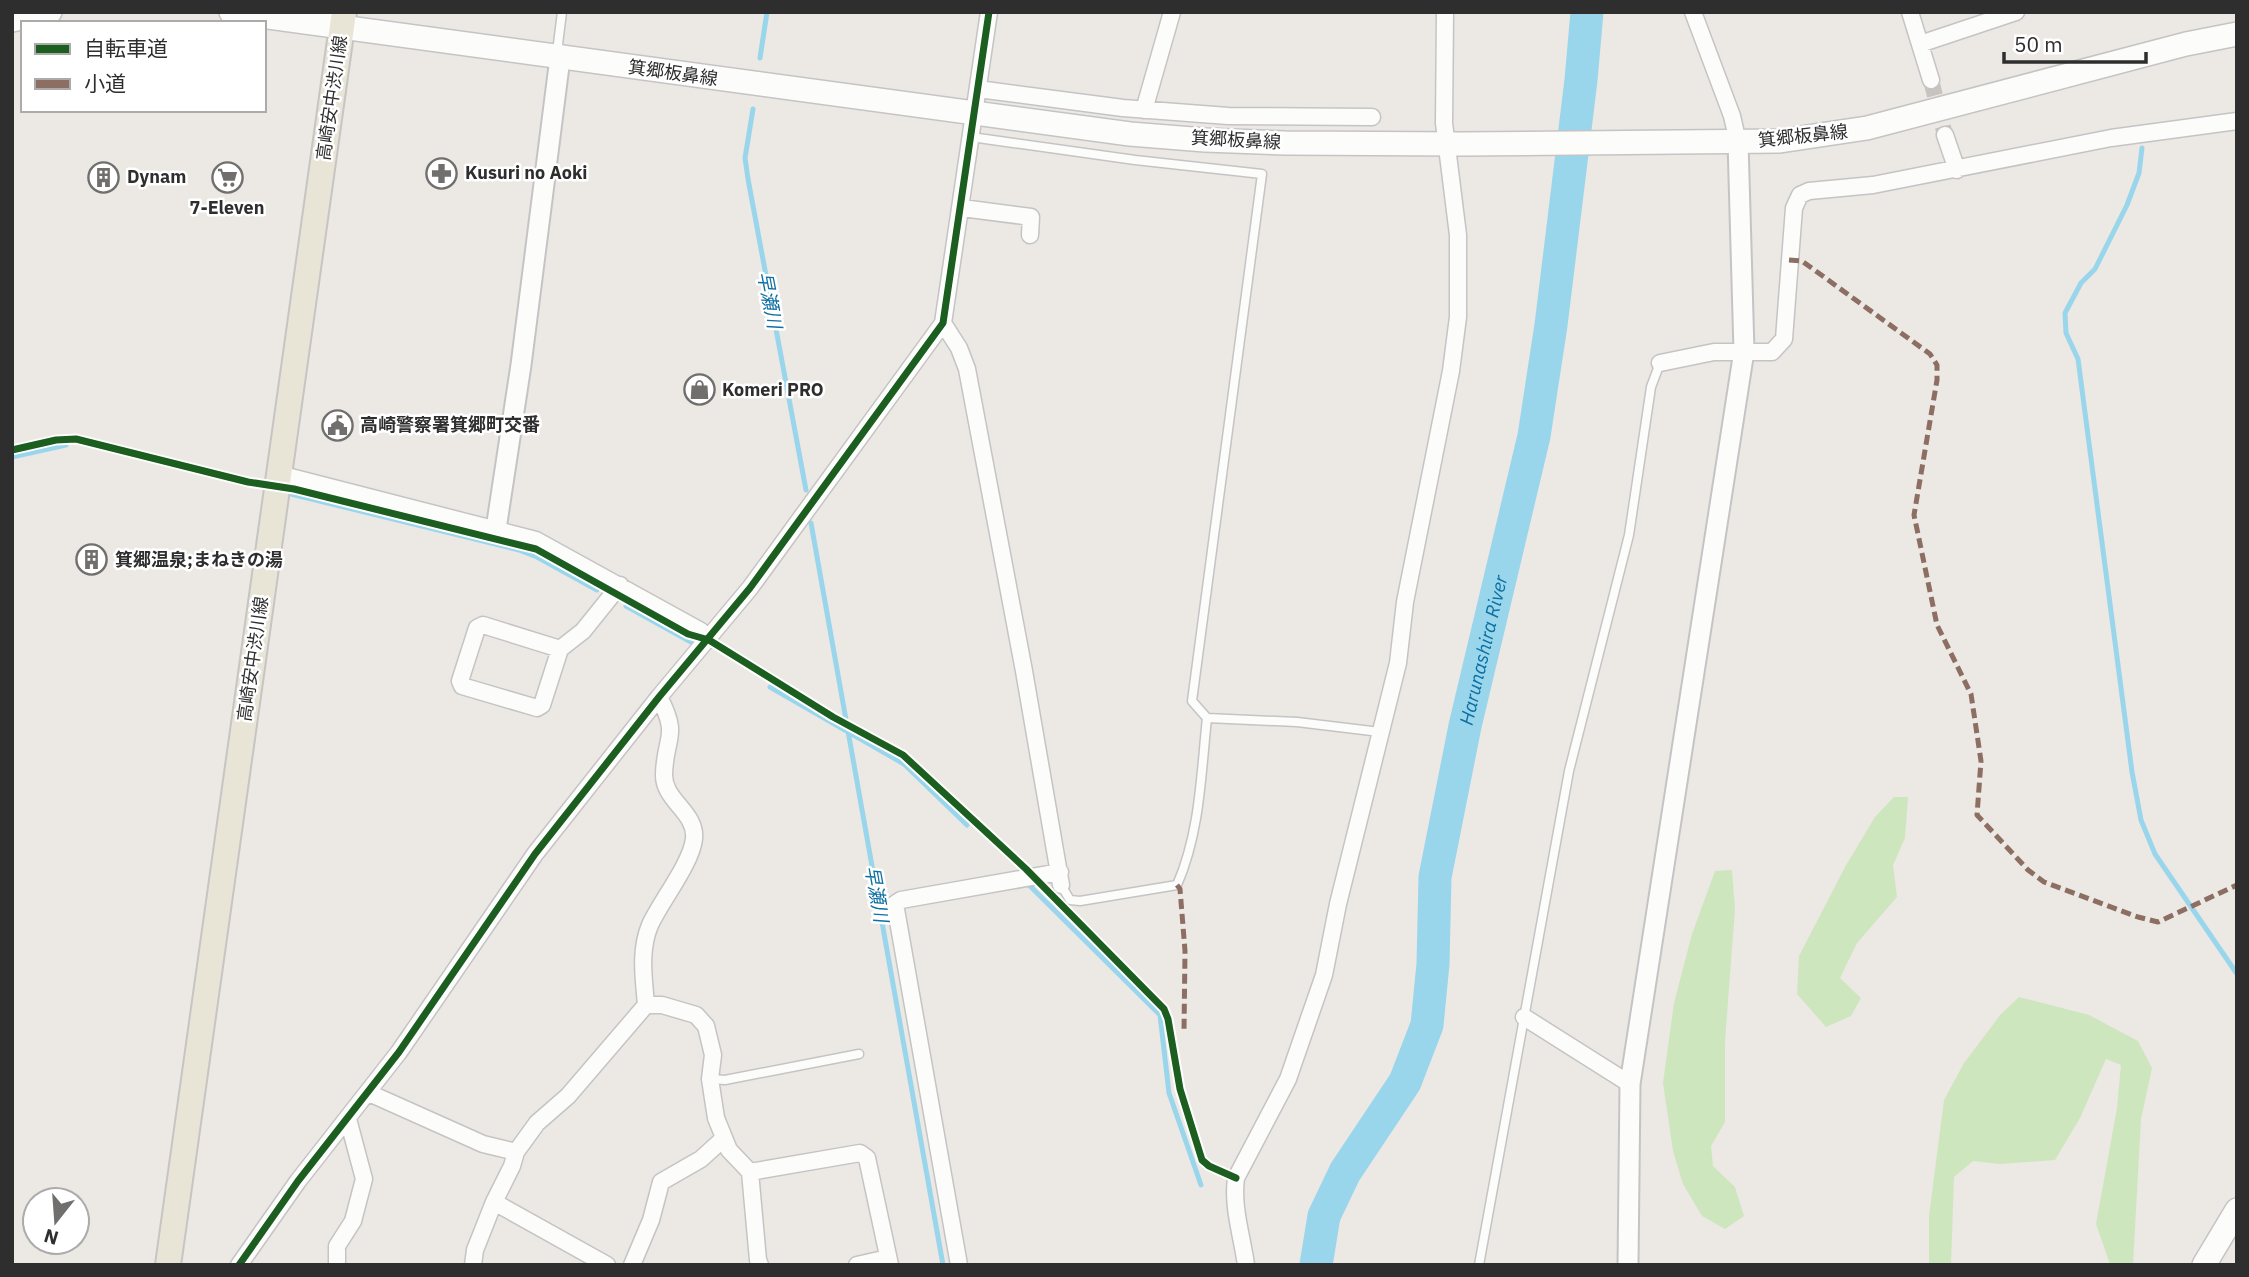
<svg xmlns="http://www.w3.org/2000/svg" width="2249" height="1277" viewBox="0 0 2249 1277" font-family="'IBM Plex Sans','Noto Sans JP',sans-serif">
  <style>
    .green { fill: #cee6be }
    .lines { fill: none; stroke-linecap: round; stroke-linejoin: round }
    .stream { stroke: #99d6ec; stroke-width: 5 }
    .river { stroke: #99d6ec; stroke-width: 33 }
    .minor-tunnel { stroke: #c6c3c0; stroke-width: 16; stroke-dasharray: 16 8; stroke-linecap: butt }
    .service-casing { stroke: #c5c4c5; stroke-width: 11 }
    .minor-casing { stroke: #c5c4c5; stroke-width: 19 }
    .tertiary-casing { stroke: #c5c4c5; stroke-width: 23 }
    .secondary-casing { stroke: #c5c4c5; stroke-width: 26 }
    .primary-casing { stroke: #c6c5c4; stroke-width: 28 }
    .service { stroke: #fcfcfb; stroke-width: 8 }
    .minor { stroke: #fcfcfb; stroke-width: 16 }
    .tertiary { stroke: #fcfcfb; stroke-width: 19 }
    .secondary { stroke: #fcfcfb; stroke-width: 23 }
    .primary { stroke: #e8e4d6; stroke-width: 24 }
    .quiet { stroke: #8d6e63; stroke-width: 5; stroke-dasharray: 10 5; stroke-linecap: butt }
    .cycleway-casing { stroke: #fff; stroke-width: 11 }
    .cycleway { stroke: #1b5e20; stroke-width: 7 }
    .labels { text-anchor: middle; stroke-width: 5; stroke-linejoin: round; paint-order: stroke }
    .street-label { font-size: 18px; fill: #2e2e2e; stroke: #fff }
    .poi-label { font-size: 18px; font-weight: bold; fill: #2e2e2e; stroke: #fff; text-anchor: start }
    .water-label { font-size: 19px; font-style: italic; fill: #0d6fa3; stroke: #fff }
  </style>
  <rect width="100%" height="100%" fill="#ece8e4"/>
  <path class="green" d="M1894 797H1908L1905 838 1893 865 1897 897 1857 943 1840 978 1861 998 1851 1016 1826 1027 1797 994 1799 956 1845 867 1875 817Z
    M1732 870 1735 909 1725 1041V1122L1711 1146 1713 1166 1735 1187 1744 1216 1725 1229 1702 1216 1683 1184 1673 1151 1663 1083 1674 1003 1692 934 1715 871Z
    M2019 997 2089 1015 2138 1041 2152 1068 2141 1119 2133 1265 2110 1264 2096 1224 2117 1108 2121 1065 2106 1059 2080 1118 2055 1160 2000 1164 1973 1161 1954 1177 1951 1265H1929V1216L1944 1100 1964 1063 2001 1014Z"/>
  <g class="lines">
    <path class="stream" d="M760 58 767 12
      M753 109 745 158 748 179 806 490
      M2142 148 2139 173 2127 205 2095 269 2081 283 2065 313 2066 333 2078 359 2132 772 2141 820 2155 854 2237 974
      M12 457 66 445
      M291 494 519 550 537 557 597 590
      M811 523 943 1265
      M626 606 691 642
      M770 687 904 764 967 825
      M1029 885 1160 1015 1169 1093 1201 1185"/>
    <path class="river" id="s1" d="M1316 1265 1324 1216 1345 1172 1405 1082 1427 1025 1433 964 1435 877 1465 726 1534 436 1551 325 1581 80 1587 12"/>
    <path class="minor-tunnel" d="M1931 80 1945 135"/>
    <defs>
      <path id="service" d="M560 54 558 44 562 12
        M971 137 1135 160 1262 174 1192 701 1207 718 1297 722 1380 732
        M1061 885 1070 900 1080 901 1177 885C1200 833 1201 774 1207 718
        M710 1079 725 1080 859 1054
        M1479 1265 1569 771 1629 535 1651 387 1660 363"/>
      <path id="minor" d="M1693 12 1732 116 1738 142
        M1910 12 1931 80
        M1920 44 2016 12
        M978 89 1123 108 1228 116 1372 117
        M1144 110 1172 12
        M1945 135 1957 170
        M962 208 1031 217 1030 235
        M943 323 959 348 967 369 1024 671 1061 885
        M1660 363 1714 352H1772L1784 339 1794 208 1800 195 1809 191 1873 185 2111 138 2237 121
        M279 474 536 540 701 631 709 640
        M560 649 483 625 477 628 460 681 462 686 537 708 542 705 560 649 583 631 620 585
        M646 1005H662L696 1015 706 1026 713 1055 710 1079 716 1118 729 1150 750 1172 758 1260 760 1265
        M1524 1017 1630 1084
        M369 1093 483 1144 516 1152
        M750 1172 860 1153 867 1158 890 1265
        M494 1202 607 1265
        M239 1265 298 1181 399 1052 535 854 659 697 750 588 943 323 989 12
        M337 1265V1246L353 1221 364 1179 348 1119
        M473 1265 475 1250 494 1202 512 1166 516 1152 537 1123 568 1096 646 1005C644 979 639 951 650 925 661 901 691 864 694 839 697 812 663 801 664 774 665 736 680 737 659 697
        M632 1265 651 1220 661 1182 701 1159 723 1139
        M857 1265 888 1258
        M959 1265 895 904 901 900 1060 872
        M1246 1265C1242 1236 1232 1207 1236 1178L1288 1079 1324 975 1338 904 1398 663 1405 602 1451 371 1458 317V235L1444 123 1445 12"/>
      <path id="tertiary" d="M496 529 521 365 560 58
        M1628 1265 1630 1084 1744 351 1738 142"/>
      <path id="secondary" d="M231 12 1130 134 1205 140 1286 143 1462 144 1780 141 1867 128 2186 44 2237 34
        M12 20 50 12
        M2204 1265 2237 1210"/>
      <path id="primary" d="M168 1265 344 12"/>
    </defs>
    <use href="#service" class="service-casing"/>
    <use href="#minor" class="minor-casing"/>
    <use href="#tertiary" class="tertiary-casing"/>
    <use href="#secondary" class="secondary-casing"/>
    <use href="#primary" class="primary-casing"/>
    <use href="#service" class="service"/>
    <use href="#minor" class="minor"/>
    <use href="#tertiary" class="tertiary"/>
    <use href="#secondary" class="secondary"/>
    <use href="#primary" class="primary"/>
    <path class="quiet" d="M1789 260 1802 261 1930 354 1937 365V380L1914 515 1937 625 1971 694 1981 761 1977 815 2028 870 2044 882 2138 917 2158 922 2237 885
      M1177 885 1180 889 1185 951 1184 1031"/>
    <defs>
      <path id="cycleway" d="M12 450 56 440 76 439 248 482 294 489 536 549 688 634 709 640 833 717 903 755 1026 869 1164 1009 1168 1019 1180 1089 1202 1160 1209 1166 1236 1178
        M239 1265 298 1181 399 1052 535 854 659 697 750 588 943 323 989 12"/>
    </defs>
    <use href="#cycleway" class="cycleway-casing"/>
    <use href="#cycleway" class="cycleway"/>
  </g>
  <defs>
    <symbol id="pharmacy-ring" viewBox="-11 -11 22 22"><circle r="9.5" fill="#fff" stroke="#706f6e" stroke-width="1.5"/><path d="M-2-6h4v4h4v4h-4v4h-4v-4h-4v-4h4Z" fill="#706f6e"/></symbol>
    <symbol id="building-ring" viewBox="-11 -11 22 22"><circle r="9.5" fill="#fff" stroke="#706f6e" stroke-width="1.5"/><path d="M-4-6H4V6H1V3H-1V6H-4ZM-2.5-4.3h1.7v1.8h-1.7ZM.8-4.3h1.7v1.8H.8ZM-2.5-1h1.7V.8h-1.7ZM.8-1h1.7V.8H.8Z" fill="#706f6e"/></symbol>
    <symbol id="supermarket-ring" viewBox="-11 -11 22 22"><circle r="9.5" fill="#fff" stroke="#706f6e" stroke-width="1.5"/><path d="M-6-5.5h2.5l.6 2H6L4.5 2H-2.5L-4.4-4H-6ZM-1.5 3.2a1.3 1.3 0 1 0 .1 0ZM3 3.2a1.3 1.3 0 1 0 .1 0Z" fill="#706f6e"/></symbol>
    <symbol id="shop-ring" viewBox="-11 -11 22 22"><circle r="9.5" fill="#fff" stroke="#706f6e" stroke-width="1.5"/><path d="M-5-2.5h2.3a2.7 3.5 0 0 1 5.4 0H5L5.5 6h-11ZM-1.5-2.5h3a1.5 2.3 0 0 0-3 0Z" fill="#706f6e"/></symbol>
    <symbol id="civic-ring" viewBox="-11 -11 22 22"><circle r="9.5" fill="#fff" stroke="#706f6e" stroke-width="1.5"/><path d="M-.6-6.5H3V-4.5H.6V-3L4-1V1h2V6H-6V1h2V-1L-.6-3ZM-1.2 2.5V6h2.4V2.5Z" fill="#706f6e"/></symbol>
  </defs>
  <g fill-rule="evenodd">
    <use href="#pharmacy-ring" x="424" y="156" width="35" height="35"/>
    <use href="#building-ring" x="86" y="160" width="35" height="35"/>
    <use href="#supermarket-ring" x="210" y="160" width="35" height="35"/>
    <use href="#shop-ring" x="682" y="372" width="35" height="35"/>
    <use href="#civic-ring" x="320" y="408" width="35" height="35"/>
    <use href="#building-ring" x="74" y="542" width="35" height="35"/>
  </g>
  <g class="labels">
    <g class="street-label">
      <text transform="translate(673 73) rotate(8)" y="6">箕郷板鼻線</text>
      <text transform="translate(332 98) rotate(-82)" y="6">高崎安中渋川線</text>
      <text transform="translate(1803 136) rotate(-6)" y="6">箕郷板鼻線</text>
      <text transform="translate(1236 140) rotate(3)" y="6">箕郷板鼻線</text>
      <text transform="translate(253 659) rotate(-82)" y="6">高崎安中渋川線</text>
    </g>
    <g class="poi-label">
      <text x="465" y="179">Kusuri no Aoki</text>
      <text x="127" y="183">Dynam</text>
      <text x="227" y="214" text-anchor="middle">7-Eleven</text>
      <text x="722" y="396">Komeri PRO</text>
      <text x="360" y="431">高崎警察署箕郷町交番</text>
      <text x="115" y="566">箕郷温泉;まねきの湯</text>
    </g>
    <g class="water-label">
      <text transform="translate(770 300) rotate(79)" y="7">早瀬川</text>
      <text dy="7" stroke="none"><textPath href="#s1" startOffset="648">Harunashira River</textPath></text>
      <text transform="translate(877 894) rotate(80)" y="7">早瀬川</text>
    </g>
  </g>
  <rect width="2249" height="1277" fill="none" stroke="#2e2e2e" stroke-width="28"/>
  <rect x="21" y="21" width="245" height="91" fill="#ffffff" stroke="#ababab" stroke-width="2"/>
  <rect x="35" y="44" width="35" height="10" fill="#1b5e20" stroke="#ababab" stroke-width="2"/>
  <text x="84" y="56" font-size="21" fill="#2e2e2e">自転車道</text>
  <rect x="35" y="79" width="35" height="10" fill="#8d6e63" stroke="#ababab" stroke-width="2"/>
  <text x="84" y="91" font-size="21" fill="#2e2e2e">小道</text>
  <g transform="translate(56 1221) rotate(197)"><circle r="33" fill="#ffffff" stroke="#ababab" stroke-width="2"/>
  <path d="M0-5L12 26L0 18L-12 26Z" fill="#706f6e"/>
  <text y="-10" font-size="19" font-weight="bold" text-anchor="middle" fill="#2e2e2e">N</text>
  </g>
  <path d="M2004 52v10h142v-10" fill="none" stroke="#2e2e2e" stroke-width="3.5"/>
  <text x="2014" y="52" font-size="21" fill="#2e2e2e" stroke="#ffffff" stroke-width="5" paint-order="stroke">50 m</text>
</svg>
